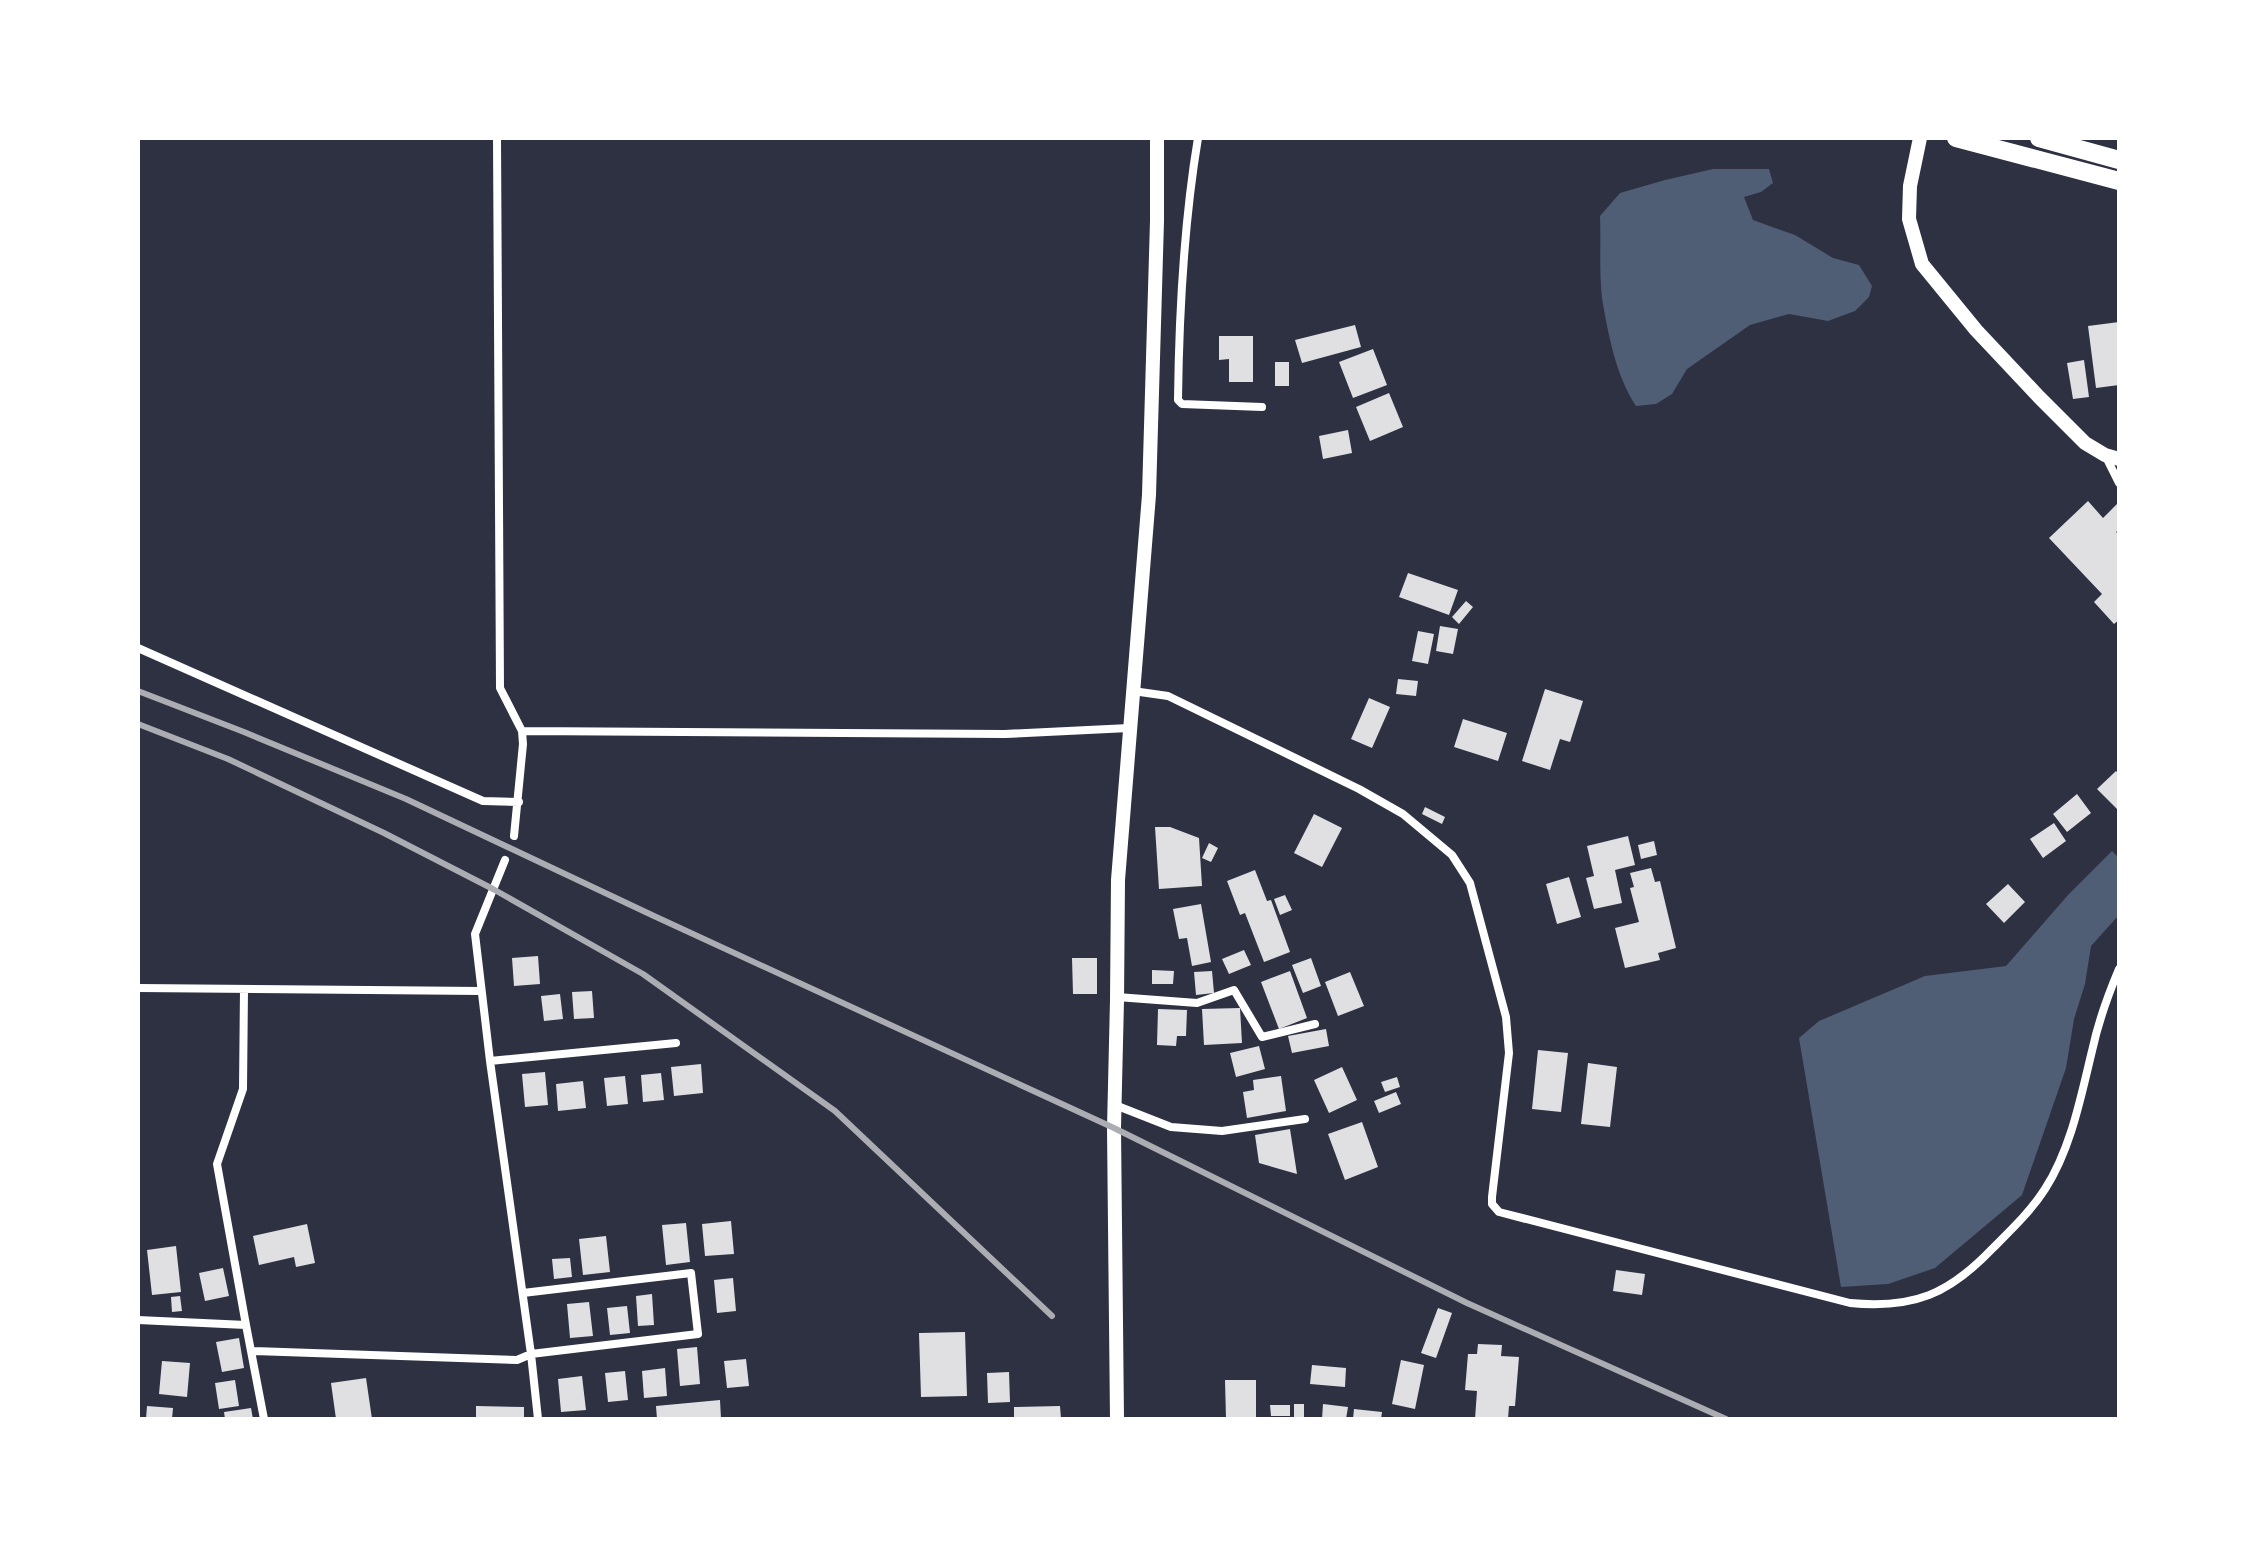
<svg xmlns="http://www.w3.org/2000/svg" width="2257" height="1557" viewBox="0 0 2257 1557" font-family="Ubuntu,sans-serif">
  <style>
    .water { fill: #4f5d75 }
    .building { fill: #e0e0e3 }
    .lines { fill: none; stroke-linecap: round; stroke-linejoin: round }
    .minor { stroke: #fff; stroke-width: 8 }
    .tertiary { stroke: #fff; stroke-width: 14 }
    .trunk { stroke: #fff; stroke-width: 18 }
    .rail { stroke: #abadb3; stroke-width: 6 }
  </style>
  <rect width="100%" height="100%" fill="#2d3142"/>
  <path class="water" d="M1713 169H1769L1773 183 1761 192 1744 197 1753 220 1795 235 1833 258 1859 265 1872 286 1869 297 1855 311 1828 321 1789 314 1750 325 1687 369 1672 394 1656 404 1636 406C1616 376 1608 334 1602 298 1599 272 1601 242 1600 216L1620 193 1665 180Z
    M2112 851 2119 858V915L2091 946 2085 984 2074 1019 2066 1068 2022 1195 1935 1268 1888 1284 1841 1287 1799 1038 1819 1021 1925 976 2006 966 2068 895Z"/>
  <path class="building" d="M2119 322V385L2096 388 2088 326Z
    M1355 325 1361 347 1302 363 1295 340Z
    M1219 336H1253V382H1229V359L1219 360Z
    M1373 349 1387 385 1353 398 1339 362Z
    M2084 360 2089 397 2073 399 2067 363Z
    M1275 362H1289V386H1275Z
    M1389 393 1403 427 1370 441 1356 407Z
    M1348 430 1352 453 1323 459 1319 436Z
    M2088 501 2103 518 2119 502V530L2116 532 2119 535V620L2114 624 2094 602 2102 594 2049 538Z
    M1408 573 1458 590 1449 615 1399 597Z
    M1466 601 1473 607 1459 624 1452 617Z
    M1440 626 1458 629 1453 654 1436 651Z
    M1418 631 1434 634 1428 664 1412 661Z
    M1398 679 1418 681 1416 696 1396 694Z
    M1545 689 1583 701 1570 742 1560 739 1550 770 1522 761Z
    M1369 698 1390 707 1372 748 1351 739Z
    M1463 719 1507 733 1498 761 1454 747Z
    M2116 771 2119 774V811L2097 789Z
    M2077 794 2091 813 2067 832 2053 814Z
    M1425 807 1445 817 1442 824 1422 814Z
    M1314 814 1342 828 1322 867 1294 853Z
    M2054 823 2066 841 2043 858 2030 839Z
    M1155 827H1170L1199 838 1202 886 1159 889Z
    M1628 836 1635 865 1615 870 1622 903 1594 909 1586 878 1594 876 1587 846Z
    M1654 841 1657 855 1641 859 1638 845Z
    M1209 843 1218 848 1211 862 1202 858Z
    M1651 868 1655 882 1660 881 1676 948 1658 953 1660 960 1625 968 1615 928 1639 922 1630 888 1634 887 1630 873Z
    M1255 870 1267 901 1271 900 1290 952 1264 962 1245 913 1240 915 1227 881Z
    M1569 877 1581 917 1557 924 1546 884Z
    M2008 884 2025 902 2004 923 1986 904Z
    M1285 895 1292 910 1280 915 1274 899Z
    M1201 904 1211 962 1192 966 1187 938 1179 939 1173 909Z
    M1244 950 1251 965 1229 974 1222 959Z
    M538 956 540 984 514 986 512 958Z
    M1072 958H1097V994H1073Z
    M1311 958 1321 986 1303 993 1292 965Z
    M1152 970 1174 971 1173 984H1152Z
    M1212 971 1214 993 1196 995 1194 972Z
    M1290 971 1307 1018 1279 1029 1261 982Z
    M1350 972 1364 1006 1338 1016 1325 982Z
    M592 991 594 1018 574 1019 572 992Z
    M560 994 563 1019 544 1021 541 996Z
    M1240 1008 1242 1043 1204 1045 1202 1009Z
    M1158 1009 1187 1010 1186 1036H1177L1176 1046 1157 1045Z
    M1326 1029 1329 1046 1292 1053 1288 1036Z
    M1259 1046 1265 1069 1236 1077 1230 1053Z
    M1538 1050 1568 1053 1561 1112 1532 1109Z
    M1588 1063 1617 1067 1610 1127 1581 1124Z
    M701 1064 703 1093 674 1096 671 1067Z
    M1342 1067 1357 1100 1329 1113 1314 1080Z
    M545 1072 548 1105 525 1107 522 1074Z
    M661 1073 664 1100 643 1102 641 1075Z
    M625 1076 628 1104 607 1106 604 1078Z
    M1281 1076 1286 1111 1247 1118 1243 1092 1254 1090 1253 1080Z
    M1397 1077 1400 1087 1385 1092 1381 1082Z
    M583 1081 586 1108 558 1111 556 1084Z
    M1396 1092 1401 1104 1379 1113 1374 1101Z
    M1362 1122 1378 1167 1345 1180 1328 1134Z
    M1290 1129 1297 1174 1259 1163 1255 1135Z
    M731 1221 734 1254 705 1256 702 1224Z
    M686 1223 690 1262 666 1265 662 1225Z
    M307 1224 315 1263 296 1267 294 1257 259 1265 253 1236Z
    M606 1236 610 1272 583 1275 579 1239Z
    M176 1246 181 1292 152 1295 147 1250Z
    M570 1258 572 1277 554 1279 552 1259Z
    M223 1268 229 1296 205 1301 199 1273Z
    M1616 1270 1645 1274 1642 1295 1613 1291Z
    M733 1278 736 1311 717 1313 714 1280Z
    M652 1294 654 1325 638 1326 636 1296Z
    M180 1296 182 1311 172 1312 171 1297Z
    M589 1302 593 1336 570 1338 567 1304Z
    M627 1306 630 1333 610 1335 607 1308Z
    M1438 1308 1452 1313 1436 1358 1421 1353Z
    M965 1332 967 1396 921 1397 919 1333Z
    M239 1338 244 1368 222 1372 216 1342Z
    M1478 1344 1502 1345 1501 1356 1519 1357 1515 1406H1509L1508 1419H1475L1477 1391 1465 1390 1468 1354H1477Z
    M697 1347 700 1384 680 1386 677 1349Z
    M746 1359 749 1386 727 1388 724 1361Z
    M1401 1360 1424 1365 1415 1409 1392 1404Z
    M162 1361 190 1363 187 1397 159 1394Z
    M1312 1365 1346 1368 1345 1387 1310 1384Z
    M665 1368 667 1396 644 1398 642 1371Z
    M625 1371 628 1400 608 1402 605 1373Z
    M1009 1372 1010 1402 988 1403 987 1373Z
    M582 1376 586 1410 561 1412 558 1379Z
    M366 1378 372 1419H336L331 1383Z
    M235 1380 239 1406 219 1409 215 1383Z
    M1225 1380H1256V1419H1226Z
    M720 1400 721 1419H657L656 1406Z
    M1294 1404H1304V1419H1294Z
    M1323 1404 1348 1407 1346 1419H1322Z
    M1270 1405H1290V1416H1271Z
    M147 1406 173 1408 172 1419H146Z
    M476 1406 524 1407V1419H476Z
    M1060 1406 1061 1419H1014V1407Z
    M251 1408 253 1419H225L224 1412Z
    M1354 1409 1382 1412 1381 1419H1353Z"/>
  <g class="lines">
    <path class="minor" d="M497 138 500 688 522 731 523 744 514 836
      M1198 138C1184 222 1179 315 1178 400L1182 404 1262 407
      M2105 455 2119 483
      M138 648 483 801 519 802
      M1133 691 1168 696 1359 789 1403 814 1452 855 1470 883 1506 1017 1509 1053 1492 1197V1204L1499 1212 1850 1303C1914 1309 1949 1294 1992 1249 2011 1230 2031 1211 2045 1189 2071 1149 2081 1096 2092 1051 2098 1023 2108 995 2119 969
      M522 731 1005 734 1129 728
      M505 860 475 934 490 1061 531 1354 538 1419
      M138 988 481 991
      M244 989 243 1089 217 1164 246 1325
      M1117 997 1197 1003 1234 990 1262 1037 1315 1024
      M490 1061 676 1043
      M1115 1105 1171 1127 1222 1131 1305 1119
      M138 1320 246 1325 264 1419
      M251 1351 517 1360 531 1354 698 1334 691 1273 523 1293"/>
    <path class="tertiary" d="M1920 138 1910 186 1909 219 1922 264 1976 330 2039 397 2085 443 2105 455 2119 459
      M1117 1419 1114 1128 1117 1000 1118 880 1149 495 1157 221V138"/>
    <path class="trunk" d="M1956 138 2119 181
      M2039 138 2119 160"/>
    <path class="rail" d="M138 691 244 732 406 799 654 916 1114 1128 1467 1303 1726 1419
      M138 724 228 759 384 833 493 889 643 974 835 1111 1052 1316"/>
  </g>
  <rect width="2257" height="1557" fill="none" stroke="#ffffff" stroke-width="280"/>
</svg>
